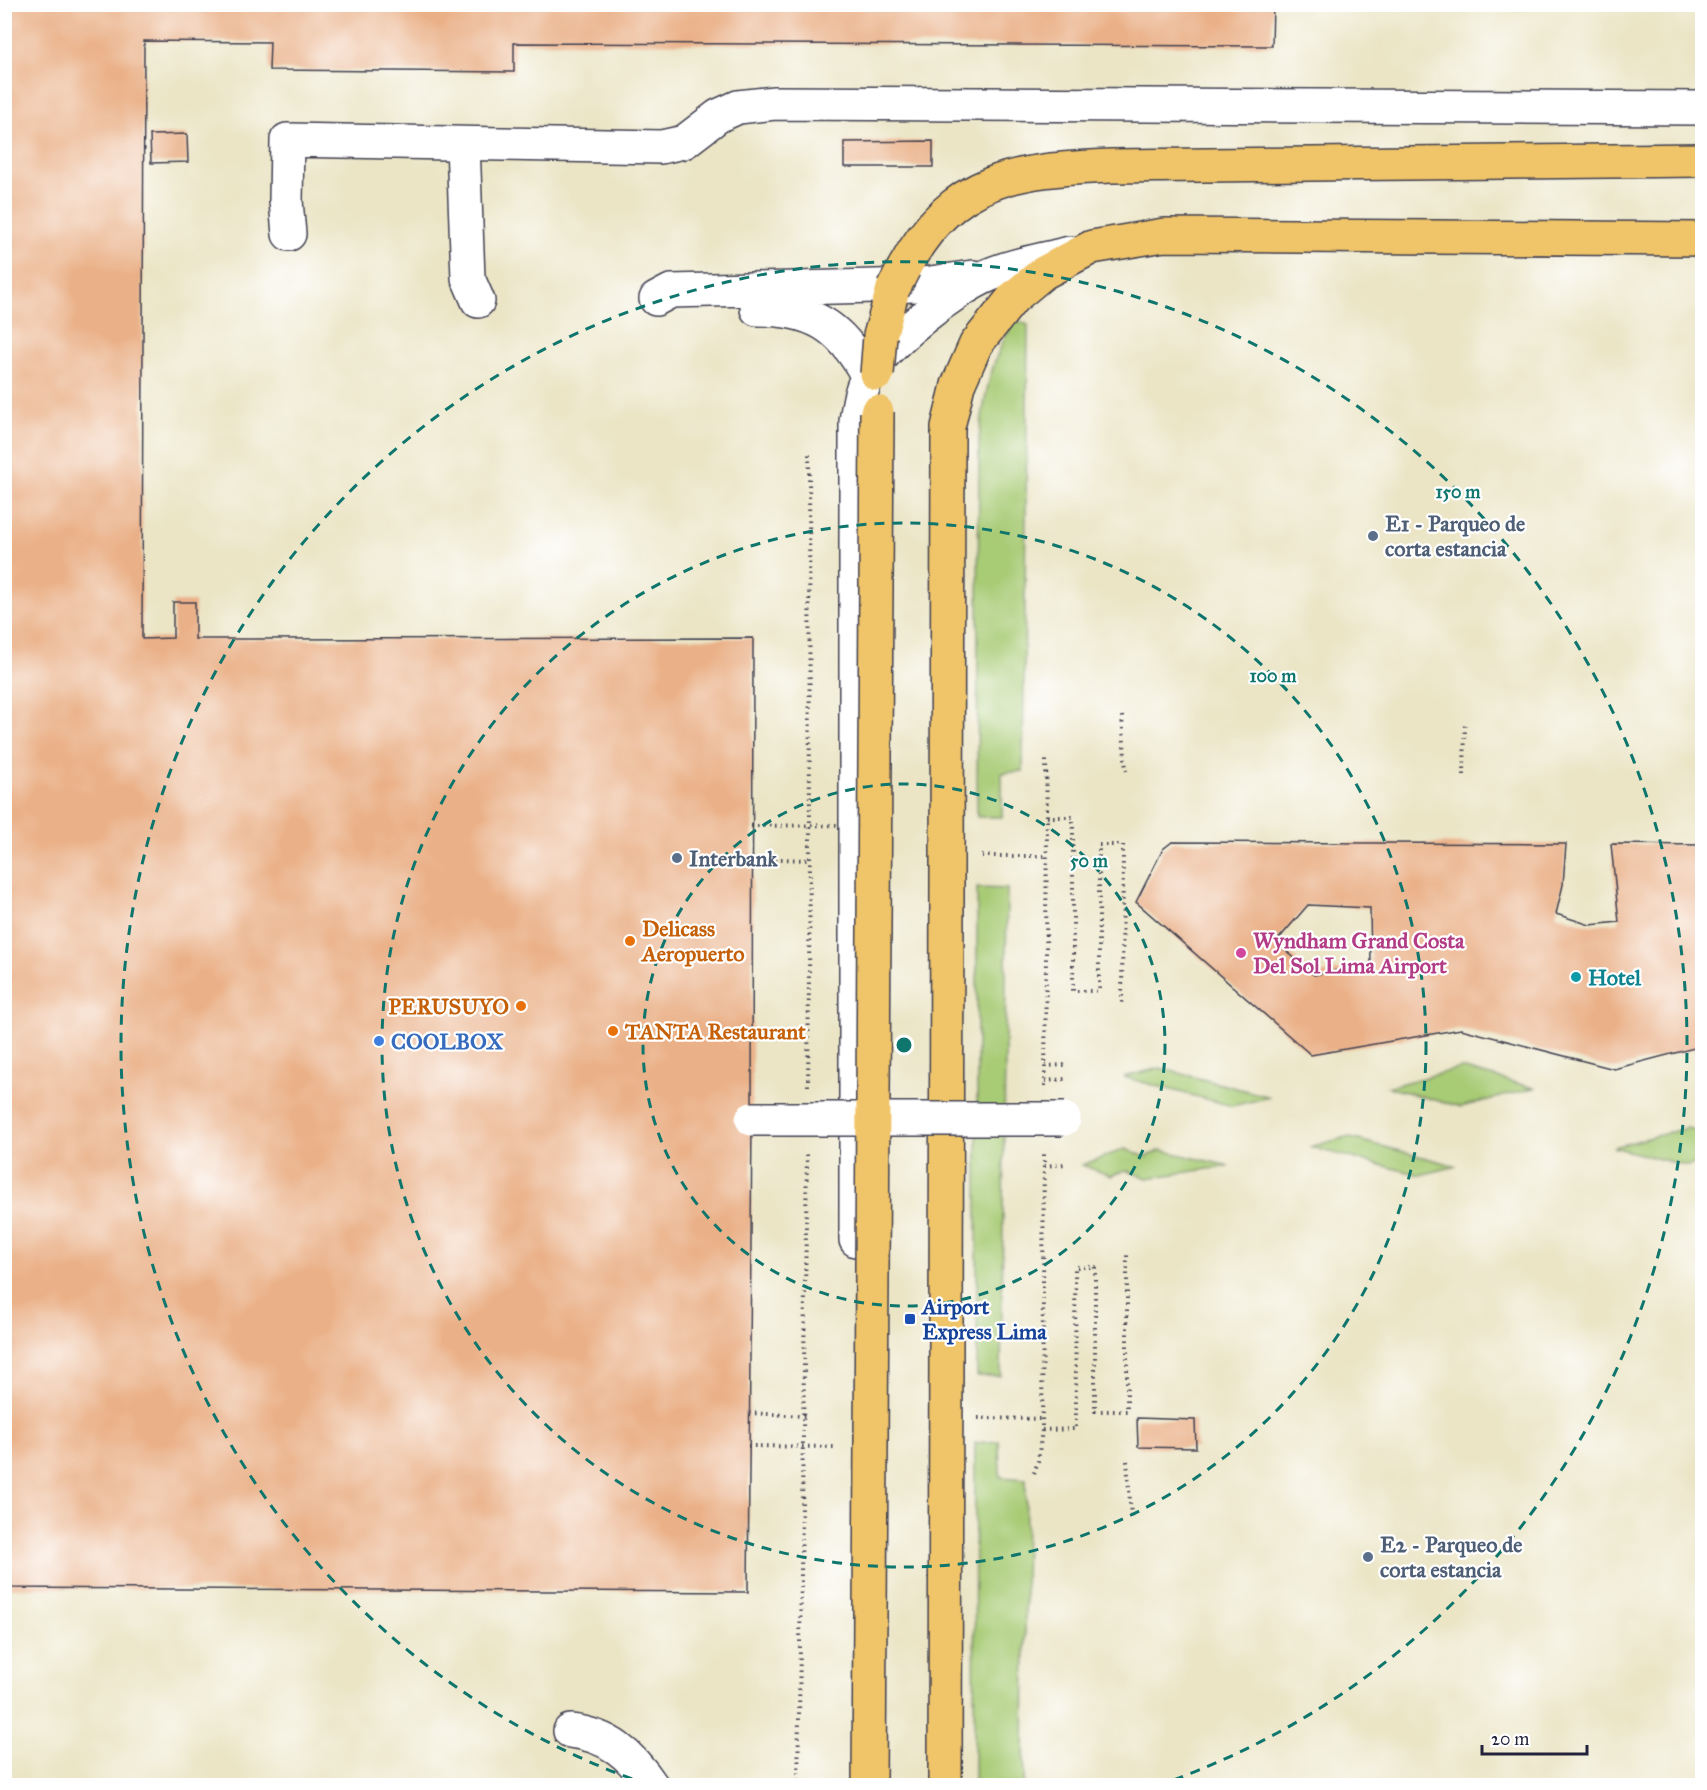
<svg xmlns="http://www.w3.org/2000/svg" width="1707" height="1790" viewBox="0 0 1707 1790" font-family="'IM FELL Great Primer',serif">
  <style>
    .green { fill: #a8cb74; stroke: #657658; stroke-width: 1.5 }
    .building { fill: #eab188; fill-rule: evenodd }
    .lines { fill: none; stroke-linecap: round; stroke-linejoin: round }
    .minor-casing { stroke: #403f50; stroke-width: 36 }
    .major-casing { stroke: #403f50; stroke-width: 36 }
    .path { stroke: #403f50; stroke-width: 4; stroke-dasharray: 1.5 4.5; stroke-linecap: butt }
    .minor { stroke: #fff; stroke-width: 33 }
    .major { stroke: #f0c469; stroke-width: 33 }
    .minor-bridge-casing { stroke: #403f50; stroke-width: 36; stroke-linecap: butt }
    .major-bridge-casing { stroke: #403f50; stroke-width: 36; stroke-linecap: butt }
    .path-bridge { stroke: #403f50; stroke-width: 4; stroke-dasharray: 1.5 4.5; stroke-linecap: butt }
    .minor-bridge { stroke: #fff; stroke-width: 33 }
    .major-bridge { stroke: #f0c469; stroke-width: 33 }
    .ring { fill: none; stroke: #0f766e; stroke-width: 3; stroke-dasharray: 10 8 }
    .service-dot { fill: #5c6f8a; stroke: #fff; stroke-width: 2 }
    .food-dot { fill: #e8710a; stroke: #fff; stroke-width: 2 }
    .hotel-dot { fill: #d1479c; stroke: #fff; stroke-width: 2 }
    .culture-dot { fill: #0f9aa8; stroke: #fff; stroke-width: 2 }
    .shop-dot { fill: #3f7fe0; stroke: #fff; stroke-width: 2 }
    .transit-dot { fill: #1a4fb4; stroke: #fff; stroke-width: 2 }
    .labels { text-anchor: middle; stroke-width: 4.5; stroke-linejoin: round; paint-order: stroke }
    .service-label { font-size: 22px; font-weight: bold; fill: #4e5e75; stroke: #fff; text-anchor: start }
    .food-label { font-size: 22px; font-weight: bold; fill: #c56008; stroke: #fff; text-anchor: start }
    .hotel-label { font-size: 22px; font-weight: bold; fill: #b23c85; stroke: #fff; text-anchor: start }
    .culture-label { font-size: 22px; font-weight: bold; fill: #0d838f; stroke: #fff; text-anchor: start }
    .shop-label { font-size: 22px; font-weight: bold; fill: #366cbe; stroke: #fff; text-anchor: start }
    .transit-label { font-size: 22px; font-weight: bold; fill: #164399; stroke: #fff; text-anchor: start }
    .centre { fill: #0f766e; stroke: #fff; stroke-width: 3 }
    .ring-label { font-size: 18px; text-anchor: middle; font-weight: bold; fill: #0f766e; stroke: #fff; stroke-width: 4.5; stroke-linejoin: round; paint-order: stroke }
  </style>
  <rect width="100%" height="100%" fill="#fff"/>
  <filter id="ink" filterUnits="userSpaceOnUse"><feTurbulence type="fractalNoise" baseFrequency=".0167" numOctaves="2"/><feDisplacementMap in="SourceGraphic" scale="12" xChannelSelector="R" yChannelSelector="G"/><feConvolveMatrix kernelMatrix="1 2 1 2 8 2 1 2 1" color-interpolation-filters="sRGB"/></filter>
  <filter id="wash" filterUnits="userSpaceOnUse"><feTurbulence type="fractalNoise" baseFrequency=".008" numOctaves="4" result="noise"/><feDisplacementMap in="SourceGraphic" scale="24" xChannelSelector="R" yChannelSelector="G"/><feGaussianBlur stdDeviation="1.35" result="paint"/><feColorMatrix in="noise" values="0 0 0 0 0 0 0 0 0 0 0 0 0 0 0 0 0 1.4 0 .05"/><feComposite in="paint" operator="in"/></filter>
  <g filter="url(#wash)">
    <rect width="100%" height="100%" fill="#ebe5c6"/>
    <path class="green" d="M1016 320 1028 325 1023 771 1002 773V817H977L979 439C984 399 991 354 1016 320Z
      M977 888 1007 889 1001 1376H977Z
      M1160 1068 1270 1097 1232 1106 1123 1077Z
      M1461 1068 1534 1088 1461 1107 1387 1087Z
      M1687 1128 1702 1132V1162L1687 1166 1613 1147Z
      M1347 1137 1457 1166 1420 1175 1310 1147Z
      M1125 1149 1146 1157 1161 1150 1229 1166 1147 1178 1125 1170 1111 1176 1082 1165Z
      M999 1441 1000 1477 1026 1479 1024 1785H974L975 1443Z"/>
    <g id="blocks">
      <path class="building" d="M4 4H1273L1272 46 514 43V72L269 70 270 42 144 41 142 639 173 638V602H195V639L753 638 752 1119 748 1592 4 1588Z
        M187 134 188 162 151 163 150 135Z
        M933 141V167H844V142Z
        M1172 842 1566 844 1563 885 1556 914 1590 925 1619 922 1611 844 1702 845V1046L1614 1069 1461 1029 1311 1055 1136 902 1163 849ZM1308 905 1370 908 1371 964 1314 975 1276 942Z
        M1137 1418 1195 1420 1196 1448 1138 1447Z"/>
    </g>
  </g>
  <g filter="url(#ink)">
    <use href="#blocks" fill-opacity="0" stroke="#403f50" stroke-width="1.5"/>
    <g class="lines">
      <defs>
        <path id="minor" d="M463 144 468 278 478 301
          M289 234 286 201 287 140 661 147 684 142 718 116 738 107 775 103 1702 108
          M656 299 671 291 916 285 973 277
          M757 309C813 309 841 326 867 375
          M856 1240V422C858 407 860 392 867 378 883 344 955 289 989 275 1014 264 1044 260 1070 253
          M570 1731C609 1735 631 1755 652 1786"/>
        <path id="major" d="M904 268C953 176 1017 170 1111 166L1702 160
          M880 336 893 289
          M945 1786 948 427 958 385 976 344 1013 298 1043 273 1092 247 1164 235 1702 239"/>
      </defs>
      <use href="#minor" class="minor-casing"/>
      <use href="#major" class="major-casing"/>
      <path class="path" d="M144 149H151
        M1122 716 1126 771
        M1464 775 1465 722
        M1047 817H1073V991H1099V845H1123L1122 1006
        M982 856H1047
        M751 858 810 860
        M1045 1066 1065 1065
        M1045 1081 1065 1079
        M808 1086 810 860 809 453
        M1045 1086 1047 817 1046 760
        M1044 1166 1065 1164
        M749 1413 805 1416
        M978 1418 1042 1419
        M1042 1430 1076 1429 1075 1267H1095V1411H1127V1254
        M1127 1461 1131 1517
        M1034 1473 1038 1461 1042 1430 1044 1153
        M798 1786 807 1153"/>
      <use href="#minor" class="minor"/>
      <use href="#major" class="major"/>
      <defs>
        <path id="minor-bridge" d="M752 1119H1064"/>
        <path id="major-bridge" d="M893 289 904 268
          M877 374 880 336
          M869 1786 877 412"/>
      </defs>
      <use href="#minor-bridge" class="minor-bridge-casing"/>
      <use href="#major-bridge" class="major-bridge-casing"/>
      <path class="path-bridge" d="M751 826 841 825
        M748 1446 838 1447"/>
      <use href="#minor-bridge" class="minor-bridge"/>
      <use href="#major-bridge" class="major-bridge"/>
    </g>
  </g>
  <g class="ring">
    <circle cx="904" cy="1045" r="261"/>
    <circle cx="904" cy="1045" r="522"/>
    <path d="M649 1785A783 783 0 1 1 1159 1785"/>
  </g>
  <g class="service-dot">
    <circle cx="1373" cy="536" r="6"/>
    <circle cx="677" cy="858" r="6"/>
    <circle cx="1368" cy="1557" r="6"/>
  </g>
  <g class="food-dot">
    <circle cx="630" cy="941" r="6"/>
    <circle cx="521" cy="1006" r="6"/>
    <circle cx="613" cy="1031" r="6"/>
  </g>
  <circle class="hotel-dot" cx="1241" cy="953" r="6"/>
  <circle class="culture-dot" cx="1576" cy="977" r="6"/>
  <circle class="shop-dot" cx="379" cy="1041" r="6"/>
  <rect class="transit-dot" x="904" y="1313" width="12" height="12" rx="3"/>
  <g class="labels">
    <g class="service-label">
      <text x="1385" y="531">E1 - Parqueo de<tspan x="1385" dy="25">corta estancia</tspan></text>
      <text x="689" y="866">Interbank</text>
      <text x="1380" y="1552">E2 - Parqueo de<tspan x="1380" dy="25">corta estancia</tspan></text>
    </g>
    <g class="food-label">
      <text x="642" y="936">Delicass<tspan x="642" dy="25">Aeropuerto</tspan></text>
      <text x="509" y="1014" text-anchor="end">PERUSUYO</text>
      <text x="625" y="1039">TANTA Restaurant</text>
    </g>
    <g class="hotel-label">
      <text x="1253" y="948">Wyndham Grand Costa<tspan x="1253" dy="25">Del Sol Lima Airport</tspan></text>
    </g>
    <g class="culture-label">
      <text x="1588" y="985">Hotel</text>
    </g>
    <g class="shop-label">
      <text x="391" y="1049">COOLBOX</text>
    </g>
    <g class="transit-label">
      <text x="922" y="1314">Airport<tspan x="922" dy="25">Express Lima</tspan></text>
    </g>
  </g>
  <circle cx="904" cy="1045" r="9" class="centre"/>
  <g class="ring-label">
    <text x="1458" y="498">150 m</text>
    <text x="1273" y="682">100 m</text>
    <text x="1089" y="867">50 m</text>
  </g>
  <rect width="1707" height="1790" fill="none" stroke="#fff" stroke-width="24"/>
  <path d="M1482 1745v9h105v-9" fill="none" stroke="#22223b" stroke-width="3"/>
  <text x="1491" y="1745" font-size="18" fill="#22223b" stroke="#ffffff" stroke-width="4.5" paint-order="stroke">20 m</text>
</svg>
